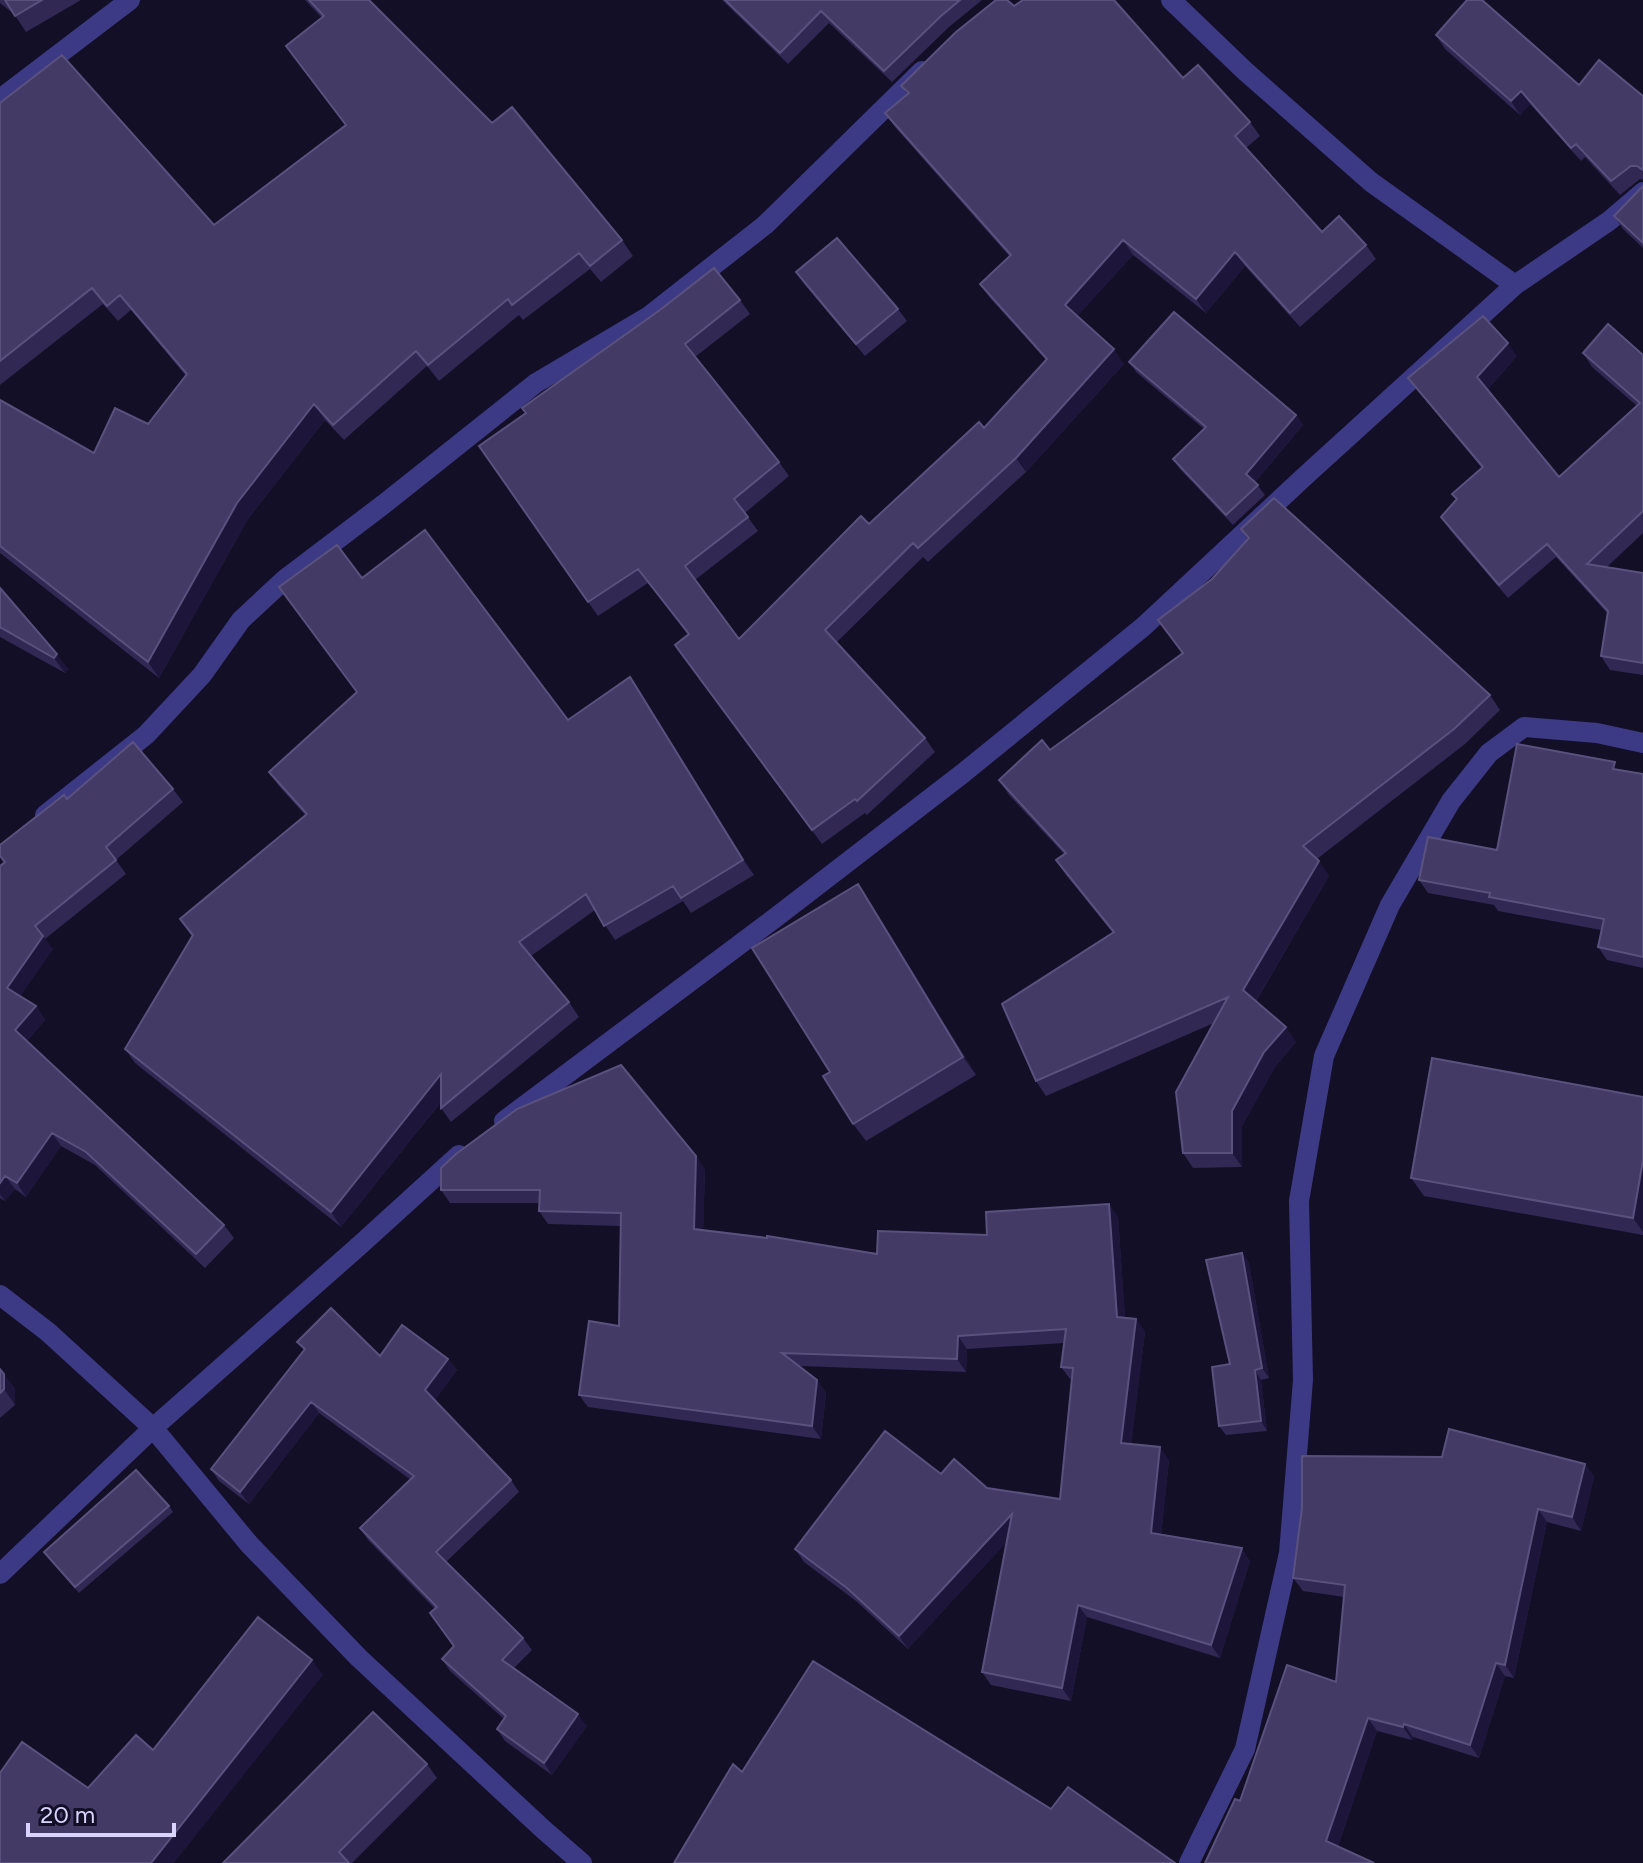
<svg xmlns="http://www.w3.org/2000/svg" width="1643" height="1863" viewBox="0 0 1643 1863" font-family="Figtree,sans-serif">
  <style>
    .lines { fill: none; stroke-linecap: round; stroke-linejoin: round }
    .minor { stroke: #3d3a85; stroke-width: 20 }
    .wall { fill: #312854 }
    .shaded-wall { fill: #1d163a }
    .building { fill: #433a66; stroke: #5a527e; stroke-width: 2 }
  </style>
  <rect width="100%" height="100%" fill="#130f26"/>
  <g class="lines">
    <path class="minor" d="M1171 0 1245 71 1371 182 1515 285
      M0 99 130 0
      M45 815 146 735 202 675 241 620 284 580 384 504 536 383 649 316 765 225 922 71
      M504 1121 775 918 962 774 1143 627 1304 477 1515 285 1609 221 1643 192
      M0 1295 48 1332 153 1428 249 1544 359 1658 544 1830 582 1863
      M0 1574 153 1428 360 1245 459 1155
      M1189 1863 1245 1749 1289 1553 1303 1380 1299 1201 1324 1056 1390 905 1451 801 1489 753 1524 727 1597 733 1643 743"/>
  </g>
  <path class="wall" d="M0 0H81L26 32 14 14 0 3Z
    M305 0H369L492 123 622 240 633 256 601 282 590 269 523 320 519 315 439 381 427 366 344 440 325 420 248 519 159 678 0 553V400L94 453 148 424 186 376 131 310 118 321 103 304 0 385V103L214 225 346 125 286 46 322 18Z
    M722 0H982L949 27 892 82 829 23 788 64Z
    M1014 6 1183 78 1250 122 1260 136 1246 148 1322 232 1366 245 1376 259 1300 327 1245 266 1206 313 1133 255 1077 316 1124 364 1026 472 928 562 923 557 837 642 925 738 935 752 867 815 865 813 822 844 685 659 688 635 648 583 598 616 479 446 740 300 750 314 695 357 779 462 789 476 745 513 758 531 695 580 739 639 869 524 984 428 1046 360 990 298 980 284 1010 257 895 127 885 113 907 94 901 86Z
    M1436 35 1579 85 1643 96V180L1640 179 1620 195 1585 157 1581 161 1530 104 1520 115 1445 49Z
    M1643 186V248L1623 229 1614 216Z
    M796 272 898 309 907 321 865 356 804 284Z
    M1583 353 1643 355V533L1607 567 1643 573V675L1610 670 1601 656 1607 613 1556 557 1508 598 1450 530 1441 517 1457 500 1452 494 1482 468 1418 391 1408 378 1517 356 1488 389 1559 477 1637 406 1592 367Z
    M1129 362 1296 415 1303 425 1255 482 1265 495 1233 525 1180 469 1173 459 1204 429 1136 372Z
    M1241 529 1490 695 1500 710 1465 744 1317 859 1329 876 1256 1001 1296 1042 1275 1067 1242 1126V1167L1193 1168 1183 1153 1214 1023 1046 1096 1036 1081 1113 933 1066 875 1056 860 1064 854 1009 795 999 780 1050 750 1182 654 1158 620 1212 579 1248 540Z
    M362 578 568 720 630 677 754 875 691 913 683 901 615 940 595 910 531 956 569 1002 579 1017 451 1122 441 1108V1102L341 1227 135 1063 125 1049 192 937 180 919 305 815 279 786 269 772 357 692Z
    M0 588 68 669 65 673 0 637Z
    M1620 770 1643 774V968L1607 960 1598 947 1601 930 1498 911 1494 905 1428 893 1419 880 1497 850Z
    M173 789 183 802 116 860 126 874 45 939 53 949 20 996 36 1006 45 1020 27 1041 224 1225 234 1238 205 1268 95 1165 61 1146 26 1197 15 1189 5 1201 0 1198V866L4 863 0 857V845L67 799Z
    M858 884 870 902 976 1075 866 1141 853 1124 830 1072Z
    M1643 1097V1235L1424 1196 1411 1178Z
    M705 1169 703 1231 877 1254 987 1235 1118 1217 1125 1318 1136 1319 1145 1332 1131 1444 1169 1460 1161 1535 1250 1561 1220 1658 1087 1617 1071 1701 991 1685 982 1672 1006 1542 908 1649 856 1601 804 1562 795 1549 941 1474 987 1488 1060 1499 1072 1380 1070 1379 1061 1367 1064 1343 967 1349 966 1372 799 1366 817 1380 826 1393 821 1439 588 1407 579 1395 619 1326 621 1226 548 1224 539 1211 540 1203H450L441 1190Z
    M1242 1253 1249 1263 1269 1378 1261 1380 1267 1431 1226 1435 1219 1426 1230 1364Z
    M297 1342 380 1356 448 1359 457 1370 435 1400 511 1480 519 1492 446 1562 523 1638 532 1650 514 1668 587 1726 552 1775 505 1741 497 1729 504 1719 450 1671 442 1659 454 1646 435 1609 368 1540 360 1528 411 1480 319 1413 249 1504 219 1481 211 1469 304 1350Z
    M0 1369 15 1389V1405L0 1418Z
    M1585 1464 1594 1477 1581 1531 1547 1522 1514 1678 1505 1676 1479 1758 1413 1737 1412 1740 1377 1731 1338 1846 1240 1801 1336 1682 1344 1597 1303 1591 1293 1578Z
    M169 1506 173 1512 79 1593 44 1552Z
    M427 1764 437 1778 352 1863H223Z"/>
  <path class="shaded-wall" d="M1521 91 1530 104 1520 115 1511 101Z
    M1123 240 1133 255 1075 319 1065 305Z
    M1235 252 1245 266 1206 313 1196 299Z
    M1508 343 1517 356 1487 390 1477 377Z
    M1114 349 1124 364 1026 472 1016 458Z
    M314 404 325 420 248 519 159 678 148 662 237 503Z
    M1296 415 1303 425 1253 484 1246 474Z
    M57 654 68 669 65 673 54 658Z
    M630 677 640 691 754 875 743 860Z
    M1319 861 1329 876 1253 1005 1243 990Z
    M858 884 870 902 976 1075 963 1057Z
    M43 936 53 949 17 1001 7 988Z
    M36 1006 45 1020 24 1044 15 1030Z
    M1286 1027 1296 1042 1275 1067 1242 1126V1167L1232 1153V1111L1264 1052Z
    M441 1074 451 1089 341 1227 331 1212Z
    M52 1133 61 1146 26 1197 17 1183Z
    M696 1156 705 1169 703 1242 694 1229Z
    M1643 1160V1232L1633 1218Z
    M5 1176 15 1189 5 1201 0 1194V1183Z
    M1109 1204 1118 1217 1126 1329 1117 1317Z
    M1242 1253 1249 1263 1269 1378 1262 1368Z
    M1136 1319 1145 1332 1130 1456 1121 1443Z
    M958 1336 967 1349 966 1372 957 1359Z
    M448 1359 457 1370 434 1402 425 1390Z
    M1255 1370 1261 1380 1267 1431 1261 1421Z
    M4 1374 15 1389V1405L4 1389Z
    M817 1380 826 1393 821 1439 812 1426Z
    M311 1402 319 1413 249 1504 240 1492Z
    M1160 1447 1169 1460 1160 1546 1151 1533Z
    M1585 1464 1594 1477 1581 1531 1572 1517Z
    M1538 1509 1547 1522 1514 1678 1505 1665Z
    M1012 1514 1021 1527 908 1649 899 1636Z
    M1242 1548 1250 1561 1220 1658 1211 1645Z
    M1078 1605 1087 1617 1071 1701 1062 1688Z
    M312 1660 323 1675 174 1863H151Z
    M1496 1663 1505 1676 1479 1758 1470 1745Z
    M578 1714 587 1726 552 1775 544 1763Z
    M1368 1718 1377 1731 1335 1854 1326 1841Z
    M1404 1724 1413 1737 1412 1740 1403 1727Z"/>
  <path class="building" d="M5 0H42L15 16Z
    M309 0H369L492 123 512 107 622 240 590 266 579 253 512 305 508 299 428 365 416 351 333 425 314 404 237 503 148 662 0 546V400L94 453 115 408 148 424 187 374 120 295 107 306 92 288 0 361V103L62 55 214 225 346 125 286 46 324 16Z
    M725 0H960L941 16 884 71 821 11 780 53Z
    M996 0H1007L1014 6 1023 0H1114L1183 78 1198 65 1250 122 1235 136 1322 232 1339 216 1366 245 1290 313 1235 252 1196 299 1123 240 1065 305 1114 349 1016 458 918 548 913 543 825 630 925 738 857 801 855 799 812 830 675 645 689 634 638 569 588 602 479 446 526 413 522 408 660 310 714 268 740 300 685 344 779 462 734 499 748 517 685 566 739 639 861 516 869 524 979 422 984 428 1047 359 980 284 1011 255 885 113 909 93 901 86 956 32Z
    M1467 0H1482L1579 85 1599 60 1643 96V170L1637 166H1631L1611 181 1576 144 1571 148 1521 91 1511 101 1436 35Z
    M1643 186V243L1614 216Z
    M837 238 898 309 856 344 796 272Z
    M1174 312 1296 415 1246 474 1258 485 1226 515 1173 459 1206 427 1129 362Z
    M1483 316 1508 343 1477 377 1559 477 1640 403 1583 353 1608 324 1643 355V511L1587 564 1643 573V663L1601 656 1608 611 1547 544 1499 585 1441 517 1457 499 1452 494 1483 467 1408 378Z
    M1274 498 1490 695 1454 729 1303 846 1319 861 1243 990 1286 1027 1264 1052 1232 1111V1153H1183L1176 1092 1228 997 1036 1081 1002 1004 1114 932 1056 860 1066 853 999 780 1042 740 1050 750 1183 653 1158 620 1212 579 1249 538 1241 529Z
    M425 530 568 720 630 677 743 860 681 898 673 886 604 926 586 894 519 942 569 1002 441 1108V1074L331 1212 125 1049 193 935 180 919 307 814 269 772 357 692 279 587 337 545 362 578Z
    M0 588 57 654 54 658 0 627Z
    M133 742 173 789 106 847 116 860 35 926 43 936 7 988 36 1006 15 1030 224 1225 196 1254 86 1152 52 1133 17 1183 5 1176 0 1183V866L5 862 0 856V845L64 795 67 799Z
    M1517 744 1615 762 1613 769 1643 774V957L1598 947 1604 919 1489 897 1490 893 1419 880 1428 837 1497 850Z
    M858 884 963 1057 853 1124 823 1076 830 1072 752 948Z
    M1432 1058 1643 1097V1160L1633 1218 1411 1178Z
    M621 1065 696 1156 694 1229 767 1238V1236L877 1254 878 1231 987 1235 986 1212 1109 1204 1117 1317 1136 1319 1121 1443 1160 1447 1151 1533 1242 1548 1211 1645 1078 1605 1062 1688 982 1672 1012 1514 899 1636 847 1588 795 1549 885 1431 941 1474 954 1459 987 1488 1060 1499 1073 1368 1061 1367 1066 1329 958 1336 957 1359 782 1353 817 1380 812 1426 579 1395 589 1321 619 1326 621 1213 539 1211 540 1190H441V1168L456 1154 517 1109Z
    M1242 1253 1262 1368 1255 1370 1261 1421 1219 1426 1212 1367 1230 1364 1206 1260Z
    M331 1308 380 1356 402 1325 448 1359 425 1390 511 1480 436 1552 523 1638 502 1660 578 1714 544 1763 497 1729 506 1716 442 1659 454 1646 430 1613 437 1607 360 1528 414 1476 311 1402 240 1492 211 1469 305 1349 297 1342Z
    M0 1369 4 1374V1389L0 1393Z
    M1449 1429 1585 1464 1572 1517 1538 1509 1505 1665 1496 1663 1470 1745 1404 1724 1403 1727 1368 1718 1326 1841 1374 1863H1205L1235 1799 1240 1801 1287 1665 1336 1682 1345 1585 1293 1578 1302 1508V1456L1442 1457Z
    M136 1470 169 1506 75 1587 44 1552Z
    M258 1617 312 1660 151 1863H0V1773L22 1742 88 1788 136 1735 153 1750Z
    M813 1661 1051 1809 1068 1787 1175 1863H674L733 1764 742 1772Z
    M373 1712 427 1764 339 1852 349 1863H223Z"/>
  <path d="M28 1823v12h146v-12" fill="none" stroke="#d9d4ff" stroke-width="4"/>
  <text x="40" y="1823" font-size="24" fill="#d9d4ff" stroke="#130f26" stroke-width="6" paint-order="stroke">20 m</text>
</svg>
